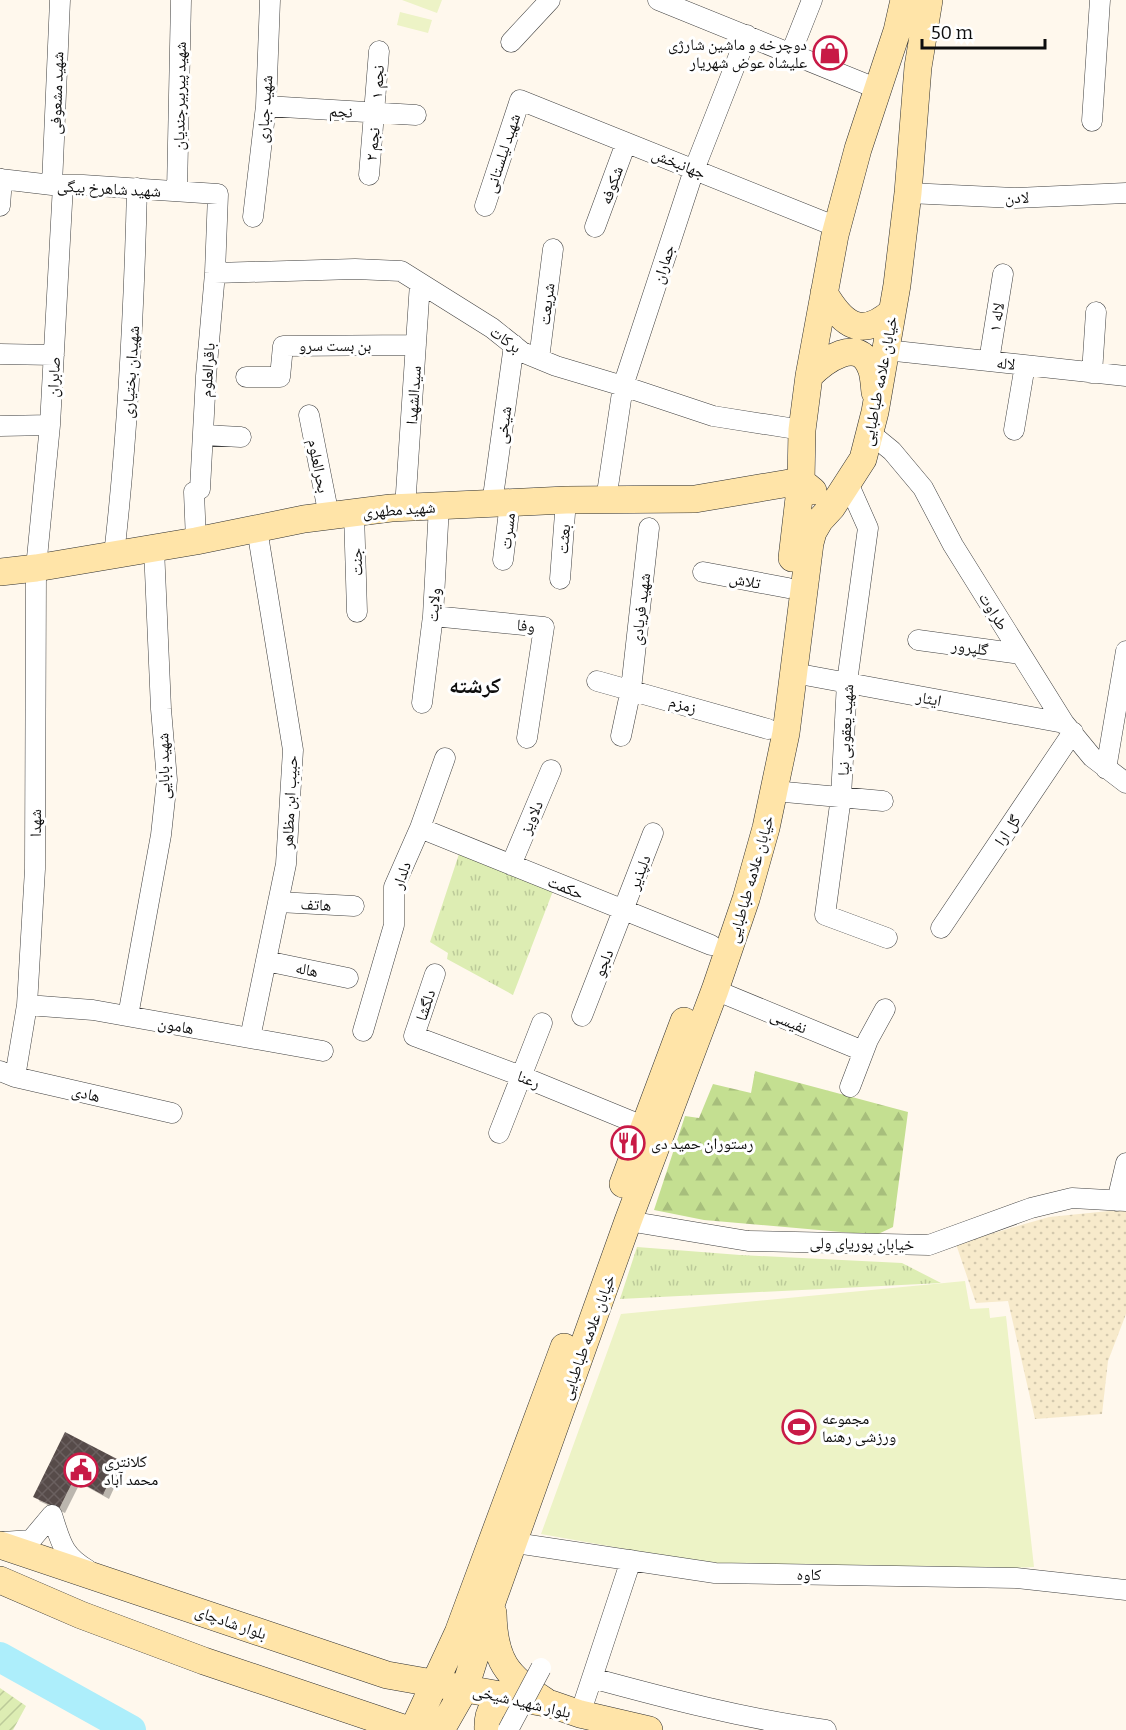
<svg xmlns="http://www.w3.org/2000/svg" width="1126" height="1730" viewBox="0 0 1126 1730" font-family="Bitter,'Noto Naskh Arabic',serif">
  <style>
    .farmland { fill: url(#farmland-dots) }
    .forest { fill: url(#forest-firs) }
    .park { fill: url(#park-tufts) }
    .garden { fill: url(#garden-furrows) }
    .pitch { fill: #edf3c6 }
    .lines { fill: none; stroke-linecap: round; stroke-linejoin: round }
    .river { stroke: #adeefb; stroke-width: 30 }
    .building { fill: url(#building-cross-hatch); filter: url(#shadow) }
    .street-casing { stroke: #404040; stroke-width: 21 }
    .secondary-casing { stroke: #2f2f2f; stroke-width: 28 }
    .street { stroke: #fff; stroke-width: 20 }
    .secondary { stroke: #ffe4a8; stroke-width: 27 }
    .street-bridge-casing { stroke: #404040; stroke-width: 21; stroke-linecap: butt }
    .street-bridge { stroke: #fff; stroke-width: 20 }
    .labels { text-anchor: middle; stroke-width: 6; stroke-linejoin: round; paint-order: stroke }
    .poi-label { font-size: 16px; fill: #0d0d0d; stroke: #fff; text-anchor: start }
    .street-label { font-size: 16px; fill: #0d0d0d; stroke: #fff }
    .district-label { font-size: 22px; font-weight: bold; fill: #0d0d0d; stroke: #fff }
  </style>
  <defs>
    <pattern id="farmland-dots" width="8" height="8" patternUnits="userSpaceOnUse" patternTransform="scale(1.5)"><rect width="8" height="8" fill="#f7eacb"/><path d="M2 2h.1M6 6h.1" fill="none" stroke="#d3c8ad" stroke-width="1.8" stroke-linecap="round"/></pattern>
    <pattern id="forest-firs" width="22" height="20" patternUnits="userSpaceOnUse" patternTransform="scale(1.5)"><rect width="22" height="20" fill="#c4df91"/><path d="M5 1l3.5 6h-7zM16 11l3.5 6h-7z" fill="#a7be7c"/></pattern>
    <pattern id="park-tufts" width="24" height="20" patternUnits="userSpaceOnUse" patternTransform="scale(1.5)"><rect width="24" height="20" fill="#ddedb3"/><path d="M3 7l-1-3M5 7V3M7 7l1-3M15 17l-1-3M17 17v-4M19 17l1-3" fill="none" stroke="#bcca99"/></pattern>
    <pattern id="garden-furrows" width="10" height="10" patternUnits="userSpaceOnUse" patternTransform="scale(1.5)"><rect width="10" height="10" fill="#ddedb3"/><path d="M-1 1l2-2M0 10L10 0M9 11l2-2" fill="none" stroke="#bcca99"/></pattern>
    <pattern id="building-cross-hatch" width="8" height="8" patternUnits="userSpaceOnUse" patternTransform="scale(1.5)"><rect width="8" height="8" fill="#574b48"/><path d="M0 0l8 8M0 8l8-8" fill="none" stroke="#6a605e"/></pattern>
    <filter id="shadow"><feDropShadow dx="6" dy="4" stdDeviation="0" flood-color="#0004"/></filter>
  </defs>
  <rect width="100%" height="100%" fill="#fff8ed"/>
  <path class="farmland" d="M1109 1211H1126V1314L1108 1361 1102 1414 1035 1419 1008 1301 976 1303 956 1244 1049 1217Z"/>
  <path class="forest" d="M755 1071 908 1112 893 1227 876 1235 704 1220 654 1210 685 1116 699 1118 713 1084 751 1093Z"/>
  <path class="park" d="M459 854 553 891 513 995 447 959 448 953 430 942Z
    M637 1247 740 1255 902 1263 941 1283 620 1299Z"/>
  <path class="garden" d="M0 1688 26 1706 13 1730H0Z"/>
  <path class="pitch" d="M402 0H442L437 13Z
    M400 12 432 20 428 33 397 25Z
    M965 1281 970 1309 989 1308 990 1318 1006 1316 1034 1567 788 1578 541 1534 621 1314Z"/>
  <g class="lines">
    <path class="river" d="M0 1657 131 1730"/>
  </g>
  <path class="building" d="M65 1432 119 1460 103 1495 74 1479 59 1509 33 1497Z"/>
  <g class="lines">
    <defs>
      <path id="street" d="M658 0 878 89
        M511 42 550 0
        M791 53 812 0
        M266 106 416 115
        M1092 121 1100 0
        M369 175 379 51
        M0 179 52 185H83L218 194 215 273 206 376 200 489 194 492 196 541
        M52 185 60 0
        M177 191 181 0
        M908 193 1015 198 1126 193
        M0 206 2 179
        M485 206 520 100 837 227
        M253 217 266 106 270 0
        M595 227 626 143
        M215 273 355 269 401 271 492 328 522 352 556 366 623 386 713 416 802 430
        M886 350 1126 376
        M0 354 54 355
        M539 359 553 249
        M989 361 1003 274
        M1092 373 1096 312
        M246 377H280L283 346 416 345
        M309 415 329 516
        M0 426 50 425
        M1014 430 1025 365
        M870 433 892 451 923 488 953 545 1064 723 1092 757 1126 783
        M204 435 241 437
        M848 483 868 528 847 682 841 797 825 915 887 938
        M606 500 623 386 694 170 747 35
        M492 504 514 345
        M405 508 420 283
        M354 513 357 612
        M114 555C128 433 134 311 137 188
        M503 560 510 503
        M703 572 788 588
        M560 579 566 500
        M433 616 544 627 527 738
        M918 640 1021 654
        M794 673 1064 723
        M597 681 768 729
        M422 703 433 616 439 506
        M621 736 631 689 649 528
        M1106 769 1126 651
        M774 791 883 801
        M420 828 711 945
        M511 865 551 770
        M278 902 354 906
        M941 928 1073 732
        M266 961 348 978
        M435 974 414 1036 521 1076 643 1126
        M715 990 863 1051
        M27 1005 93 1010 323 1051
        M128 1016 161 835 167 780 161 709 154 548
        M582 1016 653 833
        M363 1031 394 925V887L420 828 445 758
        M250 1038 286 864 293 750 257 529
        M0 1071 15 1077 172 1113
        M15 1077 27 1005 35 869 36 568 50 425 63 185
        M850 1087 868 1040 885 1009
        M499 1133 542 1023
        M1117 1201 1126 1163
        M628 1221 748 1241 929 1245 1031 1208 1072 1198 1126 1201
        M502 1541 715 1573 1016 1578 1126 1590
        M3 1542 31 1540 52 1515C61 1542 62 1555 88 1570
        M592 1678 631 1560
        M580 1714 592 1678C669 1699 746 1719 826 1730"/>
      <path id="secondary" d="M824 293C843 325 861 339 892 312
        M809 376C824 361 858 335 871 368 874 375 874 385 875 392
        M792 558 801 481 802 430 809 376 835 235 858 149 897 31 904 0
        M0 572 36 568 196 541 304 519 391 508 566 500 695 499 801 481 813 491
        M623 1184 684 1021
        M0 1545 387 1675 551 1704 580 1714 649 1730
        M0 1580 81 1615 204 1661 409 1730
        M493 1613C494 1660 506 1676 545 1701
        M413 1730 458 1633 564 1347
        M441 1730 465 1688 493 1599 628 1221 715 990 746 899 766 828 786 733 810 543 813 532 820 520 832 507 863 459 875 412 897 285 908 193 918 67 929 0
        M488 1730C487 1709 493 1706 510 1698"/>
    </defs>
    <use href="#street" class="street-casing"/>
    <use href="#secondary" class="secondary-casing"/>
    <use href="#street" class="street"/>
    <use href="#secondary" class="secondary"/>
    <defs>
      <path id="street-bridge" d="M508 1730 541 1668"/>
    </defs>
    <use href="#street-bridge" class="street-bridge-casing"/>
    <use href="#street-bridge" class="street-bridge"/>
  </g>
  <defs>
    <symbol id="shop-ring" viewBox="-11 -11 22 22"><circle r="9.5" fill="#fff" stroke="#c81a46" stroke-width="1.5"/><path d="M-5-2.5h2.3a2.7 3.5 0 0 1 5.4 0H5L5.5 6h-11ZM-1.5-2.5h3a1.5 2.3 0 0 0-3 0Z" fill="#c81a46"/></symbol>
    <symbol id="restaurant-ring" viewBox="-11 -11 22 22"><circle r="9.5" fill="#fff" stroke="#c81a46" stroke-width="1.5"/><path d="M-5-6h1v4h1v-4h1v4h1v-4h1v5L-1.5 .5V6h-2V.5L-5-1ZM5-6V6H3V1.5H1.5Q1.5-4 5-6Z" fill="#c81a46"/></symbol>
    <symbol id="stadium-ring" viewBox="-11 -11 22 22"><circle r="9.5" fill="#fff" stroke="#c81a46" stroke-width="1.5"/><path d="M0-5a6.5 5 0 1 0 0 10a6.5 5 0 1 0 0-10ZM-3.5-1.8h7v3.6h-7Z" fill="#c81a46"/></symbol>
    <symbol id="civic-ring" viewBox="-11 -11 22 22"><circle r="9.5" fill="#fff" stroke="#c81a46" stroke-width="1.5"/><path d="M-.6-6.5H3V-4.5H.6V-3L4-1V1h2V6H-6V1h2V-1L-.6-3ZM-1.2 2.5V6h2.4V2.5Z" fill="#c81a46"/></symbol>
  </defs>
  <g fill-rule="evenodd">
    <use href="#shop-ring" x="811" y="34" width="38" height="38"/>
    <use href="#restaurant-ring" x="609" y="1124" width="38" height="38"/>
    <use href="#stadium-ring" x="780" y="1408" width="38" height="38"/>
    <use href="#civic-ring" x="62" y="1451" width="38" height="38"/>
  </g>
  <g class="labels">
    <g class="poi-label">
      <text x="807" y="50" text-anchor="end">دوچرخه و ماشین شارژی<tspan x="807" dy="18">علیشاه عوض شهریار</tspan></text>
      <text x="651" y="1149">رستوران حمید دی</text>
      <text x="822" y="1424">مجموعه<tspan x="822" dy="18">ورزشی رهنما</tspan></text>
      <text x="104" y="1467">کلانتری<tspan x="104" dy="18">محمد آباد</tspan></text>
    </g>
    <g class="street-label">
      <text transform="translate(377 82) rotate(-87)" y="6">نجم ۱</text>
      <text transform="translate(56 93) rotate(-88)" y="6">شهید مشعوفی</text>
      <text transform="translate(179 96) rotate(-89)" y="6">شهید پیربیرجندیان</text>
      <text transform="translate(264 109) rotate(-86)" y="6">شهید جباری</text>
      <text transform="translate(341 111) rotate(4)" y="6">نجم</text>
      <text transform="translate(372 144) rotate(-84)" y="6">نجم ۲</text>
      <text transform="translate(502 153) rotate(-72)" y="6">شهید لیلستانی</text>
      <text transform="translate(679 163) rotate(22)" y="6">جهانبخش</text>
      <text transform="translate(611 185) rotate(-70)" y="6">شکوفه</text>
      <text transform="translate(109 188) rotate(3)" y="6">شهید شاهرخ بیگی</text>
      <text transform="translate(1017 197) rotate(-1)" y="6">لادن</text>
      <text transform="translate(663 264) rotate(-72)" y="6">جماران</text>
      <text transform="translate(546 304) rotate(-83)" y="6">شریعت</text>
      <text transform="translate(996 317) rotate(-81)" y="6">لاله ۱</text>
      <text transform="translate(506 339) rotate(36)" y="6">برکات</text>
      <text x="335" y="351">بن بست سرو</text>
      <text transform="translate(1006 363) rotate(6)" y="6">لاله</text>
      <text transform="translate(207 370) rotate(-86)" y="6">باقرالعلوم</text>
      <text transform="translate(130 372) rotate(-86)" y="6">شهیدان بختیاری</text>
      <text transform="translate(53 377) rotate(-87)" y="6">صابران</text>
      <text transform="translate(879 381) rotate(-79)" y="6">خیابان علامه طباطبایی</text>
      <text transform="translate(413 395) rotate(-86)" y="6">سیدالشهدا</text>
      <text transform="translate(503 425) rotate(-82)" y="6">شیخی</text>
      <text transform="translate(319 466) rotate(79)" y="6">بحرالعلوم</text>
      <text transform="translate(399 509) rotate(-4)" y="6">شهید مطهری</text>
      <text transform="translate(507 531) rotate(-83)" y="6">مسرت</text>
      <text transform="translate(563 539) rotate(-85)" y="6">بعثت</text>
      <text transform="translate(356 562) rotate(-92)" y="6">جنت</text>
      <text transform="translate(745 580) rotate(11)" y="6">تلاش</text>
      <text transform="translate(433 605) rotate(-86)" y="6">ولایت</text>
      <text transform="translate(640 609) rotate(-83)" y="6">شهید فریادی</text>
      <text transform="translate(994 611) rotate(58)" y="6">طراوت</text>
      <text transform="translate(526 625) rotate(6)" y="6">وفا</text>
      <text transform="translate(970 647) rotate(8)" y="6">گلپرور</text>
      <text transform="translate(929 698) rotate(11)" y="6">ایثار</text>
      <text transform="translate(683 704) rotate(16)" y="6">زمزم</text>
      <text transform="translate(845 730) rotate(-87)" y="6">شهید یعقوبی نیا</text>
      <text transform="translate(163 766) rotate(-91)" y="6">شهید بابایی</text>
      <text transform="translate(289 802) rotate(-87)" y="6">حبیب ابن مظاهر</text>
      <text transform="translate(531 817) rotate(-67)" y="6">دلاویز</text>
      <text transform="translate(35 823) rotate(-90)" y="6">شهدا</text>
      <text transform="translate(1007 830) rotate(-56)" y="6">گل ارا</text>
      <text transform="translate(639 872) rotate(-69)" y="6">دلپذیر</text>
      <text transform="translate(401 875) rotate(-71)" y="6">دلدار</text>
      <text transform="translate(750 879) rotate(-74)" y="6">خیابان علامه طباطبایی</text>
      <text transform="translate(566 887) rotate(22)" y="6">حکمت</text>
      <text transform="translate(316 904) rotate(3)" y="6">هاتف</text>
      <text transform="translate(603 963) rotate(-68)" y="6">دلجو</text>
      <text transform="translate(307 969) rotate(11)" y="6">هاله</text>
      <text transform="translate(425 1005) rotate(-72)" y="6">دلگشا</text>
      <text transform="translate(789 1021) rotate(23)" y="6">نفیسی</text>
      <text transform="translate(176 1025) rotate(10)" y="6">هامون</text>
      <text transform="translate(529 1079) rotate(22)" y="6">رعنا</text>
      <text transform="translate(86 1093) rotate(13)" y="6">هادی</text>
      <text transform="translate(862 1243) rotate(1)" y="6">خیابان پوریای ولی</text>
      <text transform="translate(587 1337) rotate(-70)" y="6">خیابان علامه طباطبایی</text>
      <text transform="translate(809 1574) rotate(1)" y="6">کاوه</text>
      <text transform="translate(231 1622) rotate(19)" y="6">بلوار شادچای</text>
      <text transform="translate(522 1701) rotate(13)" y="6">بلوار شهید شیخی</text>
    </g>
    <g class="district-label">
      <text x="475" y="693">کرشته</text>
    </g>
  </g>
  <path d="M922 39v9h123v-9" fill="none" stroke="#0d0d0d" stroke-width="3"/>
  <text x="931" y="39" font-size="18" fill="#0d0d0d" stroke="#ffffff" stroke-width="4.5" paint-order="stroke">50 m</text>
</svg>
